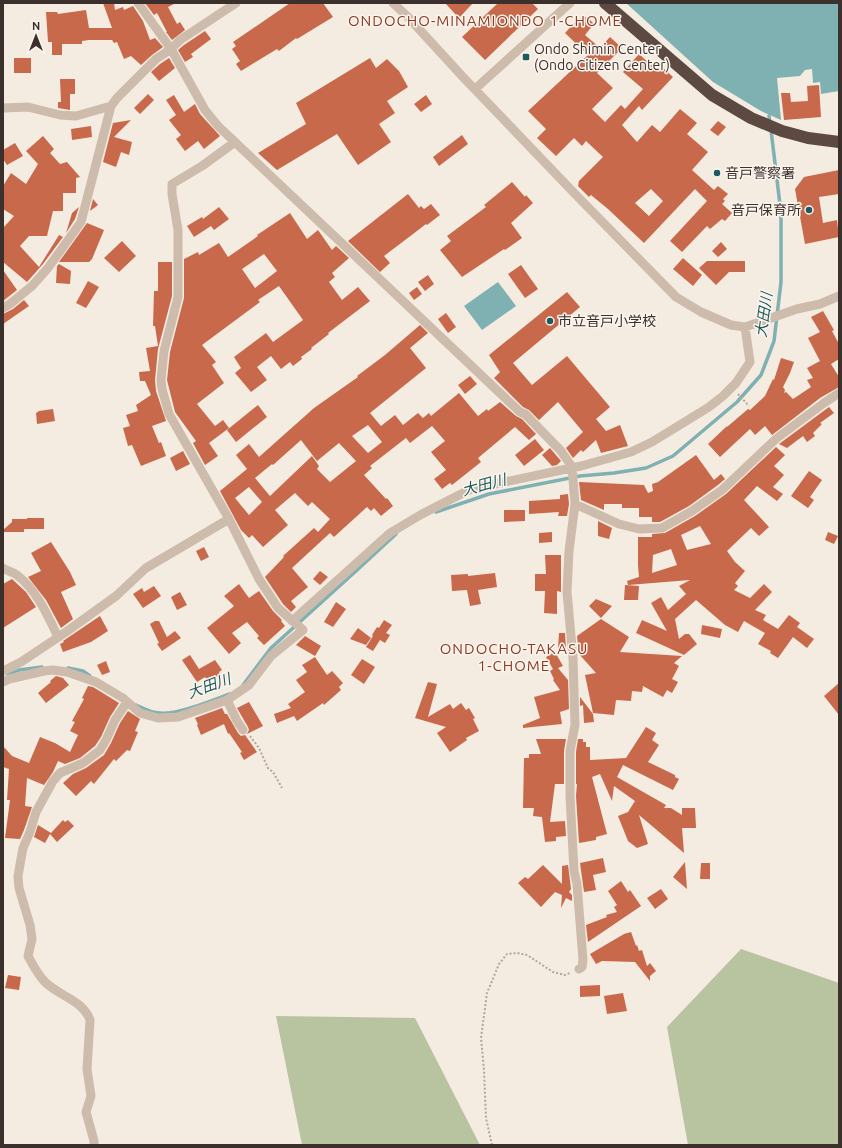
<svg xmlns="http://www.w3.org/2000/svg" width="842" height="1148" viewBox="0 0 842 1148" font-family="Ubuntu,'Noto Sans JP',sans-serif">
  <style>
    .green { fill: #b8c4a0 }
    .water { fill: #7fb0b2 }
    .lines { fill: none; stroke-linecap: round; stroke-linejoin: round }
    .stream { stroke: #7fb0b2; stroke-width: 3.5 }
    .building { fill: #c8694b; fill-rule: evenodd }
    .path { stroke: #b9a596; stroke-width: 2; stroke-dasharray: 2 2; stroke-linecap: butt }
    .street { stroke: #cdbbac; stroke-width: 9 }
    .highway { stroke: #5c4a42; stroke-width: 12 }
    .poi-dot { fill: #1f5a5e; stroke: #fbf5ee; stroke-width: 1.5 }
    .labels { text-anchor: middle; stroke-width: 3; stroke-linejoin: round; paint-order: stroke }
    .poi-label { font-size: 14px; fill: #3b302b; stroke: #fbf5ee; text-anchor: start }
    .neighbourhood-label { font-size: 15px; letter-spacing: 1px; fill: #8c3b22; stroke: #fbf5ee }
    .water-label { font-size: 15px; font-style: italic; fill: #1f5a5e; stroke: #fbf5ee }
  </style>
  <rect width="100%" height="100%" fill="#f4ebe1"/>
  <path class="green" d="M741 949 839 983V1145H688L667 1027Z
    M276 1016 415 1018 480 1145H302Z"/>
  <path class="water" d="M626 3H839V91L821 94 820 82 813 83 812 69 805 70 800 76 777 78 781 120 761 111 713 82Z
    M498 282 516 306 482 330 464 306Z"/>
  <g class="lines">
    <path class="stream" d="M769 116 770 124
      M436 512 489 494 580 476 614 473 646 468 673 456 737 402 761 375 774 341 781 282V213L771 130
      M68 668 83 671 90 676
      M8 675 19 670 42 667
      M243 685 271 648 356 571 396 534
      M136 705C144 709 151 713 160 713 175 715 214 700 229 694"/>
  </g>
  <path class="building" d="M103 3H114L115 10 123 7 124 10 133 6 143 21 150 40 155 38 163 47 152 55 141 65 131 56 124 59 117 42 114 43 112 40H89L82 41V44H62V55H52V42H48L46 12H57L58 14 86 10 89 28H112Z
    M145 3H176L168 7 177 24 180 22 185 30 172 40 166 32H167L157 13 154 15Z
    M290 3H323L333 17 297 39 296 38 279 51 277 49 241 71 236 64 240 61 232 49 236 46 233 42Z
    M445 3H473L459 18Z
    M498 3H532L538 9 485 60 462 37Z
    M587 17 594 24 585 35 600 48 610 37 622 48 597 73 613 88 592 109 605 122 621 105 625 109 643 89 623 72 639 54 659 72 663 68 673 77 642 110 639 106 622 125 637 142 652 125 660 132 680 109 697 123 687 134 708 152 692 170 714 190 718 186 728 194 723 199 725 201 722 204 732 213 725 221 722 219 710 229 707 226 682 252 670 241 707 201 695 189 644 243 608 209 591 195 589 197 578 186 579 181 603 157 586 141 582 146 574 138 556 156 537 138 546 129 528 111 588 55 565 33 578 19ZM651 189 663 201 649 216 635 203Z
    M205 31 211 39 191 54 193 57 185 62 178 50 184 45Z
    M14 58H31V73H14Z
    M169 58 175 68 159 81 151 72 160 64Z
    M370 58 376 68 387 59 399 71 408 87 387 101 395 113 379 124 391 142 358 165 337 134 277 170 258 153 306 124 296 103Z
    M60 79H75V94H70V110L58 108V102H61Z
    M819 85 821 117 784 120 781 93H790L791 102 808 101 807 86Z
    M148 94 154 100 140 114 134 108Z
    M174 95 184 112 195 104 200 114 220 136 204 149 198 141 185 151 176 139 181 135 169 120 176 115 166 100Z
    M426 95 432 104 421 112 414 104Z
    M131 120 114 137 132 142 129 155 121 152 116 167 103 162 113 123Z
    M718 121 726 127 718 136 710 130Z
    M91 126 92 137 72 140 71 129Z
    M462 135 468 144 439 166 433 157Z
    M43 136 54 149 50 153 60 164 67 162 80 177 76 178V193H63V211H53L47 236H29L20 246 39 267 59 235 63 237 43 264 27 282 3 262V228L14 216 3 209V186L11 173 26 184 38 164 26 151Z
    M15 143 23 156 7 165 3 159V150Z
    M839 170V194L819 197 823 223 837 220 839 237 805 244 795 189 804 177Z
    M512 182 525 197 526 195 533 203 511 223 522 238 505 250 504 249 462 277 440 250 451 241 447 236 486 207 484 205Z
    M408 194 419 208 421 206 424 209 431 204 440 215 427 225 426 224 413 234 384 256 390 263 380 272 348 241Z
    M93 199 98 205 90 211Z
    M79 207 75 219 66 233 72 213Z
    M219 207 229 219 214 230 211 226 194 237 187 226 202 217 203 219Z
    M290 213 307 239 318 230 332 250 336 246 349 258 332 273 335 277 329 282 342 300 358 287 370 301 328 333 329 334 311 348 312 349 301 357 302 359 293 366 290 362 281 369 271 356 257 367 267 380 251 392 235 373 241 368 234 357 266 333 273 342 303 320 279 286 258 300 260 302 202 345 216 362 212 365 224 383 197 404 215 426 223 420 229 428 209 443 218 456 205 465 193 443 196 441 175 412 167 380 170 352 184 298V259L198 252 199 255 219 243 228 257 258 236 257 235ZM264 254 277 271 255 288 242 269Z
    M87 223 104 230 92 259 89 262H59Z
    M122 241 136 256 119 272 104 258Z
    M721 242 727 249 718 257 712 251Z
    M683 258 702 275 693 286 673 269Z
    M707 261H745V272H729L716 285 699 268Z
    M158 262H172V296L158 349 155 380 156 391 166 421 152 426 159 443 161 442 166 456 141 466 132 445 128 446 123 428 130 426 126 415 138 411 136 405 151 395 145 381H140L139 372 150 371 146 348 158 346 155 326H153L154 291H158Z
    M59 264 71 271 70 284 56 283 57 266Z
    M521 265 538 289 525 298 508 274Z
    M3 270 17 290 3 301Z
    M428 275 434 284 425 291 418 282Z
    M88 281 99 287 86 308 76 303Z
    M417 287 422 294 414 300 409 293Z
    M567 292 580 307 513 363 532 385 567 356 610 407 596 419 606 431 620 425 628 446 601 453 596 440 583 452 581 450 573 458 566 448 583 432 558 402 539 420 529 410 523 407 494 378 500 372 489 355Z
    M24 300 29 306 3 324V314L13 309Z
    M823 311 834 330 832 331 839 344V359L831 364 839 377V387L820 398 772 435 765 426 755 435 750 429 720 457 708 444 727 426V427L748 409 750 410 765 396 773 379 774 380 781 358 794 362 790 373 783 387 785 390 784 393 786 392 793 399 811 387 807 380 813 378 807 368 820 361 808 338 820 332 811 317Z
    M446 313 456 327 448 333 438 319Z
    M420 325 428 333 410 348 426 368 370 413 381 426 395 415 403 425 418 413 423 418 429 413 431 416 459 393 478 416 487 409 488 411 500 402 516 416 522 419 536 434 529 440 515 427 478 458 481 462 452 485 450 483 442 489 434 479 446 470 431 452 445 441 432 426 410 443 406 438 370 466 372 468 364 475 386 499 387 498 393 506 381 516 374 508 371 511 367 507 334 537 330 533 292 568 308 587 291 601 296 607 291 612 283 604 265 577 284 557 283 556 314 528 318 532 330 519 312 502 308 506 295 493 275 510 288 525 263 547 252 535 249 538 241 530 220 491 247 469 236 455 249 444 259 457 314 408 358 377 357 376 385 355ZM368 425 382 442 368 453 352 436ZM301 440 317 461 339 443 356 461 330 482 317 469 319 466 312 456 270 496 255 478 272 464 273 465ZM249 487 262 502 249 515 235 498Z
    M470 376 477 384 465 394 458 385Z
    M258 405 267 417 236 442 227 430Z
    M829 407 834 413 820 423 822 424 813 433 815 436 807 442 803 436 787 448 779 444Z
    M53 409 55 421 37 424 36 413 39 411Z
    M535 439 544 450 524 466 515 455Z
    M776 447 785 455 774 466 784 475 773 487 783 494 777 501 757 486 744 500 769 527 759 536 751 528 727 551 735 562 745 571 735 583 738 586 734 590 750 598 764 584 772 592 755 610 766 615 763 620 778 629 789 615 800 623 797 627 814 639 807 648 793 637 778 658 770 653 771 651 758 644 765 633 744 621 738 632 725 625 696 600 675 619 679 639 685 634H689L697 644 684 655 636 633 642 620 667 631 651 603 661 597 668 610 686 594 679 586 690 580 628 585 627 581 639 577 638 566V537H652V534L665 533 695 516 726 494ZM700 526 711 544 687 550 681 535ZM671 549 677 565 652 573 653 555Z
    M550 448 561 461 557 465 552 466 542 455Z
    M183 451 190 464 176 471 170 458Z
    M696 455 714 480 721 474 725 479 718 485 689 506 660 522H652V517H639V508H622V504H604V510L581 500 579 482 644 485 648 493 653 491 652 484 658 482Z
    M809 471 822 480 810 497 814 500 808 508 791 496Z
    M568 494 569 504 567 516H558L559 512 529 514V501L560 499V495Z
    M504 510H525V521L504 522Z
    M27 518H44V529H24V532H3V530L12 522V519H27Z
    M598 521 612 528 609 539 598 536Z
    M552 532V542L539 543V533Z
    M828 532 838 536 834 544 825 540Z
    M51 542 70 572 76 585 61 592 73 619 61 628 46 600 28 577 41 571 31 553Z
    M204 547 209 557 201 561 196 551Z
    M545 555H561V592L557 591V614L544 613 545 591H535V574H546Z
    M320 571 328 577 320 585 313 579Z
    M495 573 497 587 478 590 481 604 470 606 467 590 452 591 451 575 468 574V576Z
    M12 579 26 592 36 607 3 628V584Z
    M239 584 249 598 259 591 273 611 282 620 281 621 285 626 264 645 257 638 259 636 247 622 232 633 241 643 229 654 207 628 234 606 224 596Z
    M625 585 639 586 638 600H624Z
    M154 586 161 596 143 608 133 594 142 588 144 592Z
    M180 592 187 605 177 610 171 597Z
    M596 599 612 606 601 618 589 606Z
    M336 602 346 609 333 627 324 622Z
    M100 616 108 631 91 642 63 652 60 644 64 642 63 641Z
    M601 619 629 637 620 652 682 656 674 663 679 666 672 679 678 682 672 693 667 690 663 697 643 686 642 692 632 691 631 701 616 700 614 715 593 713 585 675 596 673 579 654 577 636Z
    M384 620 392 625 386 633 390 635 385 643 380 640 373 651 366 647 373 636 372 635 377 627 379 628Z
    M155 621H159L167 637 175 631 181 638 162 651 157 644 159 643 150 624Z
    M702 625 722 629 720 638 701 634Z
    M358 628 371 638 366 645 350 639Z
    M559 633H565L566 649H558Z
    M305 636 321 646 315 656 296 645Z
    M555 652 563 666 558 668 568 680 569 709 560 712 562 724 523 728V725L540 718 534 697 560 690 553 680 554 679 550 671 553 669 546 657Z
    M190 655 199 669 215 660 222 670 219 672 220 674 213 680 211 677 207 680 205 677 197 682 182 660Z
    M315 657 327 675 332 671 343 683 339 687 341 690 324 705 323 703 297 721 294 716 277 723 274 714 291 708 288 704 305 692 296 680 307 672 302 665Z
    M362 659 375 667 364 684 351 675Z
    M106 661 110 672 102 675 97 665Z
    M56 676 63 678 69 685 46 703 38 693 51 682 50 681Z
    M428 682 437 684 428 717 450 704 453 709 461 703 466 710 469 708 475 718 473 719 479 731 466 738 467 740 450 752 437 733 446 727 415 718Z
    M839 683V715L824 696Z
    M88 686 93 687 119 703 110 717 101 737 95 746 80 758 65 764 58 761 53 772 44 785 27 778 25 806 32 807 24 830 20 839 5 838 10 800H7L9 769 3 767V746L12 756 29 763 40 737 55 743 70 752 78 735 70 731 75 722 72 721 84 699 82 698Z
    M580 697 593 714 594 722 584 723 583 705 580 706Z
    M249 702 263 726 247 734 249 730 248 727 237 708Z
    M222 708 225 714H227L238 733 241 736 245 735 257 752 244 760 240 753 242 752 229 733 228 734 224 724 201 735 197 725 198 724 195 718Z
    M128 711 140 719 135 731 138 732 130 751 127 750 116 761 114 759 94 784 91 781 76 796 63 783 73 774 86 768 104 755 111 743 120 723Z
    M646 727 656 733 652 740 659 745 648 762 675 775V777L679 779 673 790 623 765 617 777 666 805 664 808H671L682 815V808H695L696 828H682L684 853 639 815 648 844 637 848 628 841 618 816 628 812 635 801 614 786 612 801 600 774 592 777 607 834 596 837V840L579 843 576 796 577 784H576V752L578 739H583V742H586V747H590V760L626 758Z
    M536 739H566L564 751V784H555L550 822 565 821 566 836 556 837V841L545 842 542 817 533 816 534 808H523L524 758H529V754H541Z
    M63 820 65 822 68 820 74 826 57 842 50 834 45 843 34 837 38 825 51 833Z
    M603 858 606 872 593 875 596 890 584 892 580 863Z
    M685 862 687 889 673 877Z
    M701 863H710V879H700Z
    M543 865 562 884V866L568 865 571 889 569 892 572 895V901L566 898 561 908 562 895 555 892 541 907 518 883 525 877 528 879Z
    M621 881 628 892 630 890 641 906 588 942 586 925 607 917 606 915 617 912 614 907 617 905 608 891Z
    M661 889 668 899 655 909 647 898Z
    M631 932 636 946 637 945 639 951 642 950 647 966 650 963 656 971 650 976V981L635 962 602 961 596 964 590 954 624 934Z
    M8 975 21 977 19 990 5 988Z
    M600 985V996L580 997V986Z
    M623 993 627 1011 607 1014 604 996Z"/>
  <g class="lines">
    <path class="path" d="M738 394 749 406
      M250 736 259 748 268 768 273 772 282 788
      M492 1145 486 1118 484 1070 481 1038 487 993 499 964 507 954 517 953 527 955 553 972 565 975 570 973"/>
    <path class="street" d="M138 3 171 49 205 110 218 126 520 412 525 414 561 451 572 467 575 504 569 551 567 592 573 658 575 725 570 751V796L574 871 577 884 583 960 582 967 579 969
      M393 3 408 17 462 76 577 196 676 297 701 312 731 325 745 327 797 309 820 304 839 296
      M475 89 570 3
      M3 108 28 107 60 115 76 116 111 106
      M3 308 10 304 32 286 48 268 81 222 111 106 117 98 156 59 171 49 180 40 236 3
      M575 504 619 524 639 529 662 528 692 511 722 490 777 438 824 403 839 393
      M3 568C7 571 13 572 17 575 37 591 47 614 58 637
      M292 621 390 533 422 514 471 489 581 466 631 452 652 442 709 407 723 396 736 383 750 362 745 327
      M3 671 21 662 66 632 116 596 146 568 229 519
      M3 682 9 679 44 671 53 670 67 672 96 682 123 698 140 713 158 718 178 717 227 700 249 685 271 656 303 630 278 608 259 579 229 519 169 414 162 389 161 380 164 351 178 297V230L172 194V184L202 166 235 142
      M227 700 237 721 243 730
      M94 1145V1141L86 1112 91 1096 87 1069 90 1020C83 1000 59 996 45 982 38 975 33 965 28 956L32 939 30 925 19 888 18 876 23 848 30 832 36 812 53 781 60 773 83 763 100 750 106 740 115 720 127 702"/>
    <path class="highway" d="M605 3 712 95 751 118 782 131 808 138 839 142"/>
  </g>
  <g class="poi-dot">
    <rect x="522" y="53" width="8" height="8" rx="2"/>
    <circle cx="717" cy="173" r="4"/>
    <circle cx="809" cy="210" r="4"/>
    <circle cx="550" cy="321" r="4"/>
  </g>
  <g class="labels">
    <g class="poi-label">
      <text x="534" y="54">Ondo Shimin Center<tspan x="534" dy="16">(Ondo Citizen Center)</tspan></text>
      <text x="725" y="178">音戸警察署</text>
      <text x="801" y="215" text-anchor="end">音戸保育所</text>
      <text x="558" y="326">市立音戸小学校</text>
    </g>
    <g class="neighbourhood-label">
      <text x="485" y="26">ONDOCHO-MINAMIONDO 1-CHOME</text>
      <text x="514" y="654">ONDOCHO-TAKASU<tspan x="514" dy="17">1-CHOME</tspan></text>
    </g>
    <g class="water-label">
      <text transform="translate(764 315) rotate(-82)" y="5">大田川</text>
      <text transform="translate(484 485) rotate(-15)" y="5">大田川</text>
      <text transform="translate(209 686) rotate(-20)" y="5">大田川</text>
    </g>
  </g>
  <rect width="842" height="1148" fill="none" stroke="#3b302b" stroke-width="8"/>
  <g transform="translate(36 36)" stroke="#fbf5ee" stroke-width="3" paint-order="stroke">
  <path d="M0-3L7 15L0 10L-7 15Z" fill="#3b302b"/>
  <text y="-6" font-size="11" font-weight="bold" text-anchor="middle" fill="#3b302b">N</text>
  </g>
</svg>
